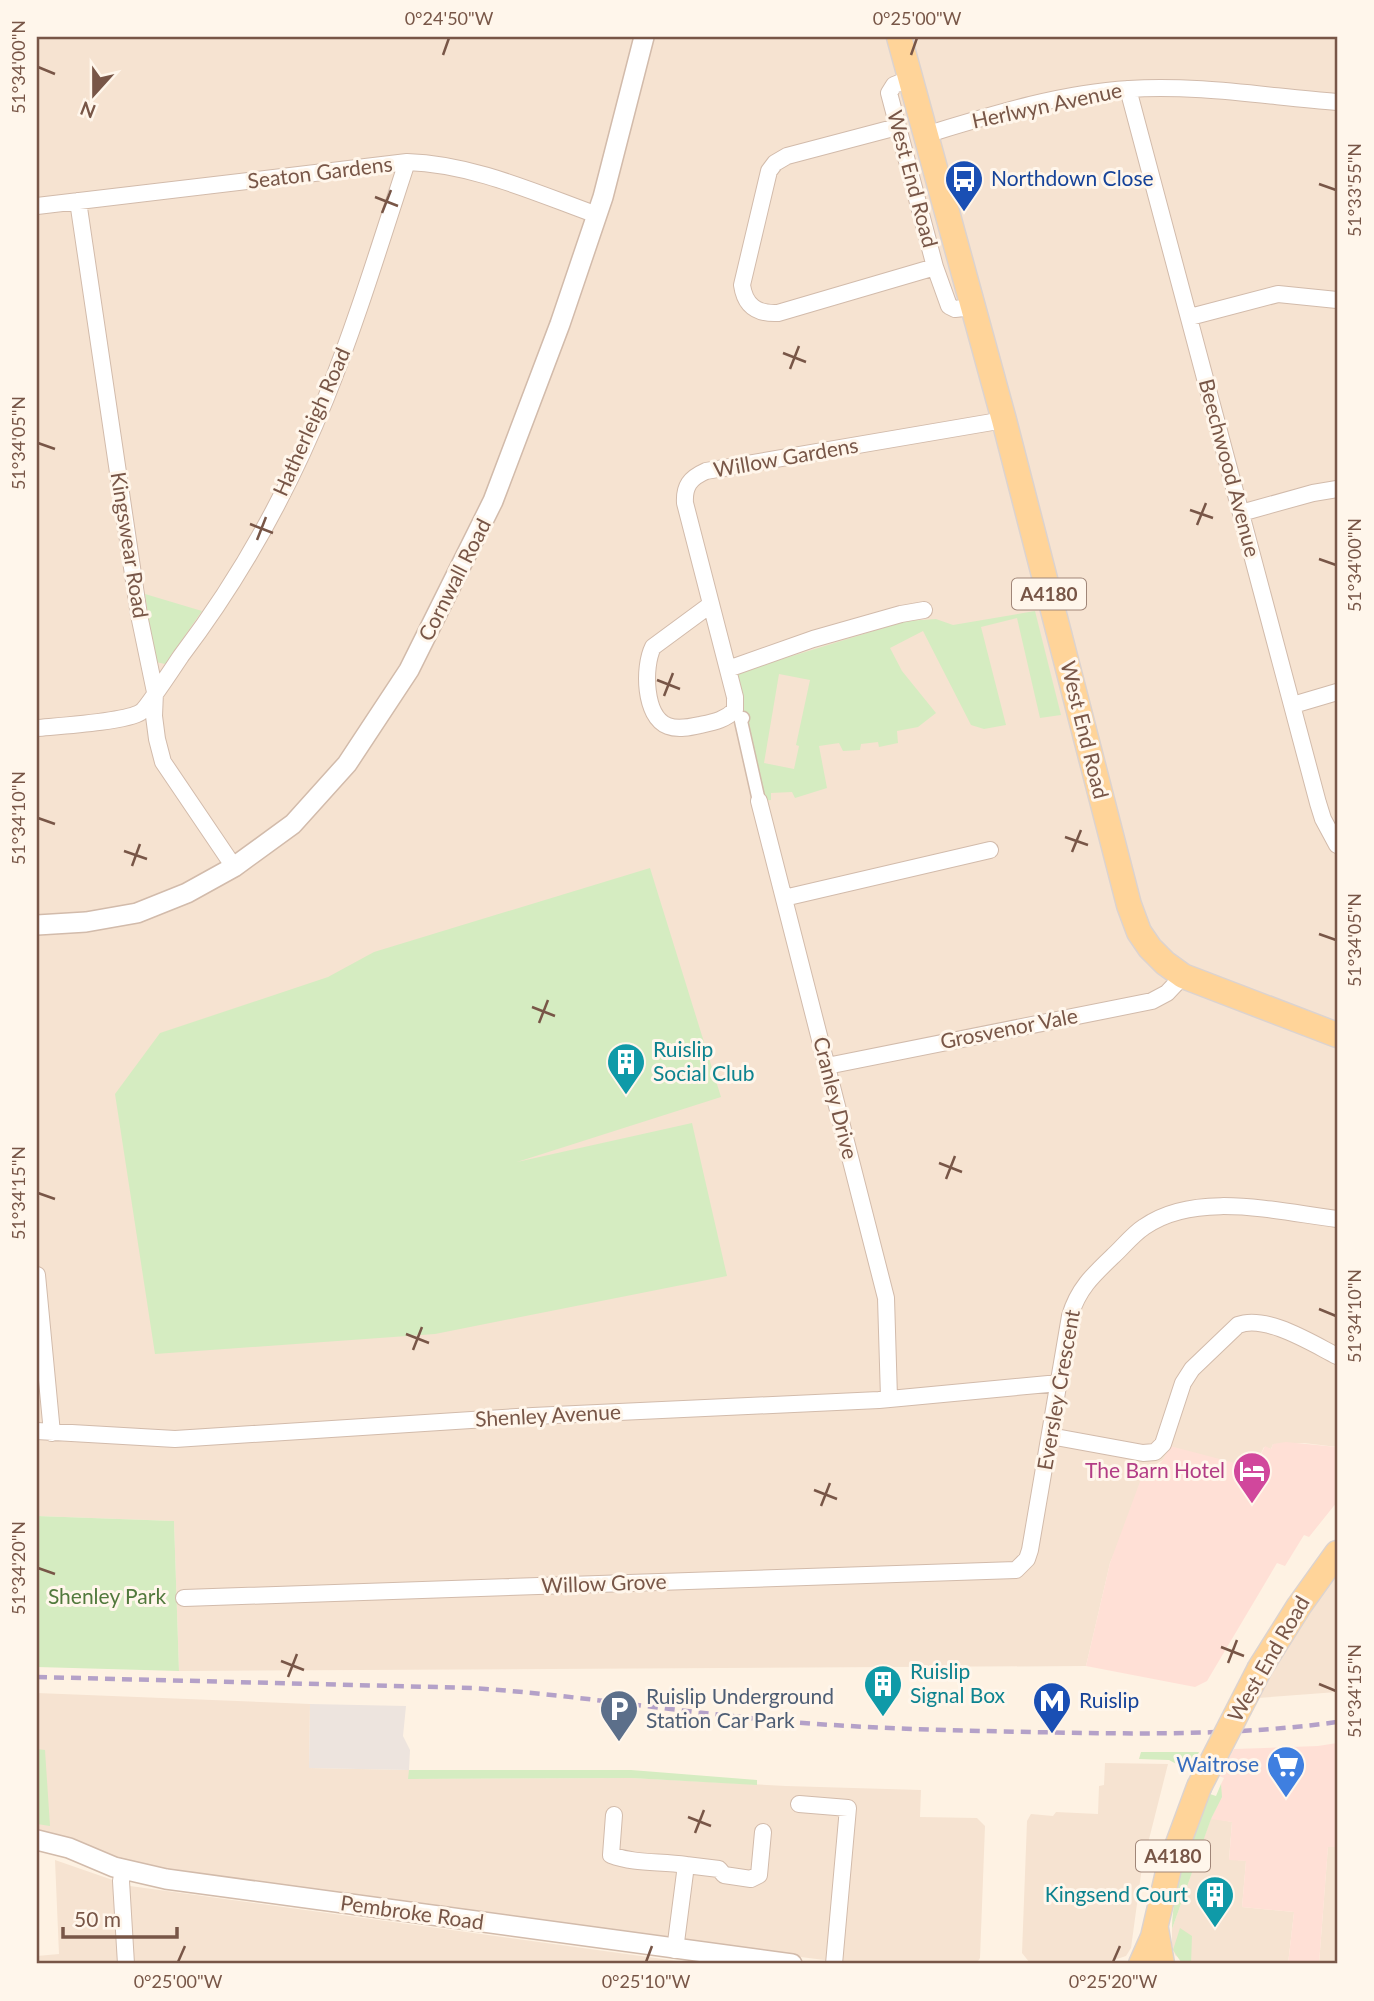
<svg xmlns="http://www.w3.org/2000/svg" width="1374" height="2001" viewBox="0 0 1374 2001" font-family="Lato,sans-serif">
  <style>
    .residential { fill: #f6e3d1 }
    .commercial { fill: #ffe0d6 }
    .industrial { fill: #ede4de }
    .green { fill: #d5ecc1; fill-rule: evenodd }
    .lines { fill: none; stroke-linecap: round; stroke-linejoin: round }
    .pedestrian-casing { stroke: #d2bbab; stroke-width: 15 }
    .minor-casing { stroke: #d2bbab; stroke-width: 18 }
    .tertiary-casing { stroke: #d2bbab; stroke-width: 22 }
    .primary-casing { stroke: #dcd3cf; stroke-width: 27 }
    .pedestrian { stroke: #fff; stroke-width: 12 }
    .minor { stroke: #fff; stroke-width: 16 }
    .tertiary { stroke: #fff; stroke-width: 19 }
    .primary { stroke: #ffd499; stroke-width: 24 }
    .rail { stroke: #b4a1c8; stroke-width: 4.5; stroke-dasharray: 10 7; stroke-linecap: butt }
    .primary-bridge-casing { stroke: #dcd3cf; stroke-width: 27; stroke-linecap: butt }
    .primary-bridge { stroke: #ffd499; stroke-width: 24 }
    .ticks { fill: none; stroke: #785647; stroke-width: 2.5 }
    .labels { text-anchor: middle; stroke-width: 6; stroke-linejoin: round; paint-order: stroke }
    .shield { fill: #fff6eb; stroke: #a08678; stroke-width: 2 }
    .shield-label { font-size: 19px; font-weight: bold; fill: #785647 }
    .street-label { font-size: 21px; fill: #785647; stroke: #fff6eb }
    .transit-label { font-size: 21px; fill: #164399; stroke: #fff6eb; text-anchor: start }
    .culture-label { font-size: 21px; fill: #0d838f; stroke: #fff6eb; text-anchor: start }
    .hotel-label { font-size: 21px; fill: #b23c85; stroke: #fff6eb; text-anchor: end }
    .park-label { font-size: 21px; fill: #51793c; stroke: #fff6eb }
    .service-label { font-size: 21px; fill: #4e5e75; stroke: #fff6eb; text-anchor: start }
    .shop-label { font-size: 21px; fill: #366cbe; stroke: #fff6eb; text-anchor: end }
    .neatline { fill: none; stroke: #785647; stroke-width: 2.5 }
    .ticks-label { font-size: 18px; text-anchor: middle; fill: #785647 }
  </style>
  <rect width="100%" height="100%" fill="#fef2e3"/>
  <path class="residential" d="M37 37H1337V1447L1304 1443 1273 1444 1271 1449 1264 1447 1254 1468 1168 1453 1163 1460 1151 1467 1110 1563 1086 1666 179 1671 174 1521 37 1516Z
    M1337 1573V1692L1258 1698 1310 1610Z
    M37 1693 310 1704 309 1768 409 1770V1779L631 1778 786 1786 921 1790 920 1817 977 1818 985 1826 980 1958 976 1964H857L507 1921 131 1865 63 1837 37 1831Z
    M1105 1763 1168 1764 1142 1867 1131 1948 1126 1956 1111 1961 1030 1963 1022 1953 1027 1821 1031 1814 1053 1816 1056 1812 1098 1814 1099 1786 1104 1785Z
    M1211 1818 1232 1822 1229 1859 1246 1861 1242 1907 1294 1912 1288 1964H1186L1175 1955 1172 1945V1929Z
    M1328 1846 1337 1847V1964H1319Z
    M55 1860 130 1886 699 1964H37V1956L59 1954Z"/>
  <path class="commercial" d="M1286 1442 1337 1447V1502L1309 1537 1304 1535 1285 1566 1277 1563 1207 1681 1195 1687 1086 1666 1110 1563 1145 1468 1158 1465 1163 1460 1170 1446 1254 1468 1265 1446 1271 1449 1273 1444Z
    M1337 1743V1847H1328L1319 1964H1288L1294 1912 1242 1907 1246 1861 1229 1860 1232 1822 1211 1819 1221 1797V1784L1224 1778 1219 1776 1234 1749 1318 1746Z"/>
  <path class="industrial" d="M310 1704 406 1706 403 1736 410 1750 409 1770 309 1768Z"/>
  <path class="green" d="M145 594 202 611 165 664 156 662 154 657Z
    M1035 611 1061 715 1040 718 1017 618 981 627 1006 725 984 729 971 725 923 631 890 648 902 671 936 713 918 727 897 731 898 743 879 747 878 742 861 744 860 750 843 751 839 743 819 746 827 788 795 798 792 792 771 793V800L759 801 737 673 906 621 936 619 953 625ZM779 674 810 680 796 745 799 746 794 769 764 763Z
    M650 868 721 1097 517 1162 692 1123 727 1276 435 1334 155 1354 115 1094 160 1033 328 977 374 952Z
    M37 1516 174 1521 179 1671 37 1667Z
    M37 1749 45 1750 50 1826 37 1824Z
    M1141 1752H1199L1190 1771 1169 1760 1139 1759Z
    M409 1770H631L757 1780V1785L631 1778 408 1779Z
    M1221 1784 1222 1797 1211 1819 1172 1929C1173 1883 1192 1836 1210 1794L1216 1796Z
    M1180 1928 1192 1936 1191 1964 1181 1962 1173 1950Z"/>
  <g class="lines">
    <defs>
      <path id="pedestrian" d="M743 718 741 721 759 801"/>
      <path id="minor" d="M909 79 894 85 889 93 935 267 949 306 955 309 972 307
        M1128 89 1318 803 1323 819 1337 845
        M897 127 787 156 775 163 769 171 742 285C745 306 757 314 778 313L935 267
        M925 135C991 115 1060 93 1129 89 1194 84 1271 97 1337 102
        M78 201 139 615 155 692 154 716 157 739 163 762 234 867
        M37 206 407 162C473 164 536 193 597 215
        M1190 317 1278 294 1337 300
        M1241 513 1313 493 1337 489
        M710 605 653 647C643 667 644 717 668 726 678 730 691 727 700 725 714 722 725 720 735 710V697L685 503C684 486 690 478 706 471L1004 420
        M728 669 813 639 901 614 924 610
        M1293 705 1337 692
        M37 728C58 726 126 722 141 712 146 709 175 665 181 656 241 577 289 490 326 398 357 321 381 241 407 162
        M759 801 886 1298 889 1398
        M784 898 990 850
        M827 1066 1152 1001 1167 993 1183 976
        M37 1275 52 1433
        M37 1431 175 1439 533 1416 879 1400 1059 1383
        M1050 1436 1143 1453 1155 1452 1163 1444 1183 1383 1192 1369 1238 1325C1266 1314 1313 1344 1337 1356
        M184 1598 1016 1570 1027 1559 1030 1550 1070 1316C1078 1289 1093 1275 1113 1256 1123 1247 1132 1235 1144 1227 1196 1190 1279 1212 1337 1219
        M799 1804 848 1808 834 1964
        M614 1815 611 1855C635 1864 660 1861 686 1865
        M123 1870 121 1881 126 1964
        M675 1950 686 1865 719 1869 724 1875 751 1879 759 1875 763 1832"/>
      <path id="tertiary" d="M37 925 86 922 137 913 187 893 234 867 293 824 347 764 409 670 493 501 560 324 603 197 644 37
        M37 1840 69 1848 114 1867 166 1879 792 1964"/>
      <path id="primary" d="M899 37 1004 420 1129 905 1139 932 1150 948 1165 963 1183 976 1337 1035
        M1260 1668 1299 1606 1337 1553
        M1156 1929 1162 1964
        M1141 1964 1153 1937 1169 1868 1199 1787"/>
    </defs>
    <use href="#pedestrian" class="pedestrian-casing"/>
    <use href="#minor" class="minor-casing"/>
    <use href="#tertiary" class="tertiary-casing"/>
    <use href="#primary" class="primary-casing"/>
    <use href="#pedestrian" class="pedestrian"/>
    <use href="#minor" class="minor"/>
    <use href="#tertiary" class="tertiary"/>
    <use href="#primary" class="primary"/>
    <path class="rail" d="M37 1677 473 1688C563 1694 652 1708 741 1717 838 1728 934 1730 1031 1732 1134 1734 1235 1736 1337 1722"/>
    <defs>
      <path id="primary-bridge" d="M1199 1787 1260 1668"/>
    </defs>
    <use href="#primary-bridge" class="primary-bridge-casing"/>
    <use href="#primary-bridge" class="primary-bridge"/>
  </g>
  <path class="ticks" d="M443 55 449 38M911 55 917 38M38 67 55 74M1319 184 1336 190M375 197 398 206M382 213 391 190M783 353 806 362M790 369 799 346M38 443 55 449M1190 510 1213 518M250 524 273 533M1197 525 1206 503M257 540 266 517M1319 559 1336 565M657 680 680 689M664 696 673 673M38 818 55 824M1065 837 1088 845M124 851 147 859M1072 852 1081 830M132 866 140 844M1319 934 1336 940M532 1007 555 1016M539 1023 548 1000M939 1163 962 1172M946 1179 955 1156M38 1193 55 1199M1319 1309 1336 1316M406 1334 429 1343M413 1350 422 1327M814 1490 837 1499M821 1506 830 1483M38 1568 55 1574M1221 1647 1244 1656M281 1661 304 1670M1228 1663 1237 1640M288 1677 297 1654M1319 1684 1336 1691M688 1817 711 1826M695 1833 704 1810M178 1962 185 1946M646 1962 652 1946M1113 1962 1120 1946"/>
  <defs>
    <symbol id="bus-pin" viewBox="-11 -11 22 30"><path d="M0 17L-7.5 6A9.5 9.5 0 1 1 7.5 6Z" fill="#1a4fb4" stroke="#fff6eb"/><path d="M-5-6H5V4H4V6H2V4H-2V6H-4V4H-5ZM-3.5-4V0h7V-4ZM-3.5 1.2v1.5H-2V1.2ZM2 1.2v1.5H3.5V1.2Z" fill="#fff"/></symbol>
    <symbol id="building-pin" viewBox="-11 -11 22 30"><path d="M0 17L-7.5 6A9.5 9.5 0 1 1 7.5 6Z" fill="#0f9aa8" stroke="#fff6eb"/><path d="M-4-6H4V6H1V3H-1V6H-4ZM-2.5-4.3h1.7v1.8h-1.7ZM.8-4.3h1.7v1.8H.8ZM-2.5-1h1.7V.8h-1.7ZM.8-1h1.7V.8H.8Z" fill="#fff"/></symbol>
    <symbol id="hotel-pin" viewBox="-11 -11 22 30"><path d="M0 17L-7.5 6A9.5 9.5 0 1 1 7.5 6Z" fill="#d1479c" stroke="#fff6eb"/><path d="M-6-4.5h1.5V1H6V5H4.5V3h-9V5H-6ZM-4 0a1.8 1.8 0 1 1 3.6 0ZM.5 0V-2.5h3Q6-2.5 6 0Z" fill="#fff"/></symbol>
    <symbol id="metro-pin" viewBox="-11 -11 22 30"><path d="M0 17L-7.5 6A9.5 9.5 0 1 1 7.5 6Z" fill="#1a4fb4" stroke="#fff6eb"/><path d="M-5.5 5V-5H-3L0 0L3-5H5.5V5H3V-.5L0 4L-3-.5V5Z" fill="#fff"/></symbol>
    <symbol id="parking-pin" viewBox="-11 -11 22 30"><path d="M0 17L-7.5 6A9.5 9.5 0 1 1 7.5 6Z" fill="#5c6f8a" stroke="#fff6eb"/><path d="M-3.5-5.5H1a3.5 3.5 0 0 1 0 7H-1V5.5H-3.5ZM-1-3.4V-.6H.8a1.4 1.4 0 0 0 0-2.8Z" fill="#fff"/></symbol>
    <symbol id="supermarket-pin" viewBox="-11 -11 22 30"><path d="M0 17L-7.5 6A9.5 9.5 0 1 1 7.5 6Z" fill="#3f7fe0" stroke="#fff6eb"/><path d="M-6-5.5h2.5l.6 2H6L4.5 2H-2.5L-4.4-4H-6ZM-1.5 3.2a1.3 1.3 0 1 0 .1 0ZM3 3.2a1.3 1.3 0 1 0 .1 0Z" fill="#fff"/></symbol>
  </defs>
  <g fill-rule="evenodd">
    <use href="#bus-pin" x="942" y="157" width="44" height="60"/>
    <use href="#building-pin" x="604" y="1040" width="44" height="60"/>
    <use href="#hotel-pin" x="1230" y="1449" width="44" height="60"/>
    <use href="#building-pin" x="861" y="1662" width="44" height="60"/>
    <use href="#metro-pin" x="1030" y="1679" width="44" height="60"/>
    <use href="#parking-pin" x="597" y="1687" width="44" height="60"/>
    <use href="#supermarket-pin" x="1264" y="1743" width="44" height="60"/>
    <use href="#building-pin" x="1193" y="1873" width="44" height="60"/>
  </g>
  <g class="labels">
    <g class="shield">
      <rect x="1012" y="578.5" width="74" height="31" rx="5"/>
      <rect x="1136" y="1840.5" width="74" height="31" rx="5"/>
    </g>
    <g class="shield-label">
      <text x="1049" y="601">A4180</text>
      <text x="1173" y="1863">A4180</text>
    </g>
    <g class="street-label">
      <text transform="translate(1047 106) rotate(-12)" y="7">Herlwyn Avenue</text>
      <text transform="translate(320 173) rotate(-7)" y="7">Seaton Gardens</text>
      <text transform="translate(912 179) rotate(75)" y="7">West End Road</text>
      <text transform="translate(312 422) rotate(-66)" y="7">Hatherleigh Road</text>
      <text transform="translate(786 458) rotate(-10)" y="7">Willow Gardens</text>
      <text transform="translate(1229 468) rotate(75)" y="7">Beechwood Avenue</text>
      <text transform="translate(129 545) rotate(81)" y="7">Kingswear Road</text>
      <text transform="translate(455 580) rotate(-63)" y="7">Cornwall Road</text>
      <text transform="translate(1084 730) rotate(76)" y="7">West End Road</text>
      <text transform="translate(1009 1029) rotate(-11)" y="7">Grosvenor Vale</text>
      <text transform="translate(835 1098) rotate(76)" y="7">Cranley Drive</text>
      <text transform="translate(1059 1390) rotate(-80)" y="7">Eversley Crescent</text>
      <text transform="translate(548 1416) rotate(-3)" y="7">Shenley Avenue</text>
      <text transform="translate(604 1584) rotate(-2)" y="7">Willow Grove</text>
      <text transform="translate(1269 1659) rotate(-60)" y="7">West End Road</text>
      <text transform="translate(412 1913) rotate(8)" y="7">Pembroke Road</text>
    </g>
    <g class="transit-label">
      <text x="991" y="186">Northdown Close</text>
      <text x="1079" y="1708">Ruislip</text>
    </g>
    <g class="culture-label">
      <text x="653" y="1057">Ruislip<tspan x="653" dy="24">Social Club</tspan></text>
      <text x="910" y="1679">Ruislip<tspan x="910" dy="24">Signal Box</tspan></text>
      <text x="1188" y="1902" text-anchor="end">Kingsend Court</text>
    </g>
    <g class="hotel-label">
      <text x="1225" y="1478">The Barn Hotel</text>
    </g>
    <g class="park-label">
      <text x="107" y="1604">Shenley Park</text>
    </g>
    <g class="service-label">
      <text x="646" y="1704">Ruislip Underground<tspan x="646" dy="24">Station Car Park</tspan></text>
    </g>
    <g class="shop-label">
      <text x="1259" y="1772">Waitrose</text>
    </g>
  </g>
  <rect width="1374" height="2001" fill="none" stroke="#fff6eb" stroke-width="77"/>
  <g transform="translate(94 94) rotate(201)" stroke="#fff6eb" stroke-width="5" paint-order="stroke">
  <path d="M0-5L12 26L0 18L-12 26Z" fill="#785647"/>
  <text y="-10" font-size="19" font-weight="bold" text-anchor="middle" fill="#785647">N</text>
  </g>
  <path d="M63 1927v10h114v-10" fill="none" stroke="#785647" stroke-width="3.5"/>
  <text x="74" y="1927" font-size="21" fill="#785647" stroke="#fff6eb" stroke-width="5" paint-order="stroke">50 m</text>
  <rect x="38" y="38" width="1298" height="1924" class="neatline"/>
  <g class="ticks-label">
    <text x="449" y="25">0°24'50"W</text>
    <text x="917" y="25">0°25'00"W</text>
    <text transform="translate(19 67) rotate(-90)" y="6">51°34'00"N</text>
    <text transform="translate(1355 190) rotate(-90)" y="6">51°33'55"N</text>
    <text transform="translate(19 443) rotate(-90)" y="6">51°34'05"N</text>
    <text transform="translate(1355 565) rotate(-90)" y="6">51°34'00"N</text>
    <text transform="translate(19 818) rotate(-90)" y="6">51°34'10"N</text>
    <text transform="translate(1355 940) rotate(-90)" y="6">51°34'05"N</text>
    <text transform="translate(19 1193) rotate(-90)" y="6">51°34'15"N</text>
    <text transform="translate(1355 1316) rotate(-90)" y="6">51°34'10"N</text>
    <text transform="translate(19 1568) rotate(-90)" y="6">51°34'20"N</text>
    <text transform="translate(1355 1691) rotate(-90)" y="6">51°34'15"N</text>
    <text x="178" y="1988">0°25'00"W</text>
    <text x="646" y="1988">0°25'10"W</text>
    <text x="1113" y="1988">0°25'20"W</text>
  </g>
</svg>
